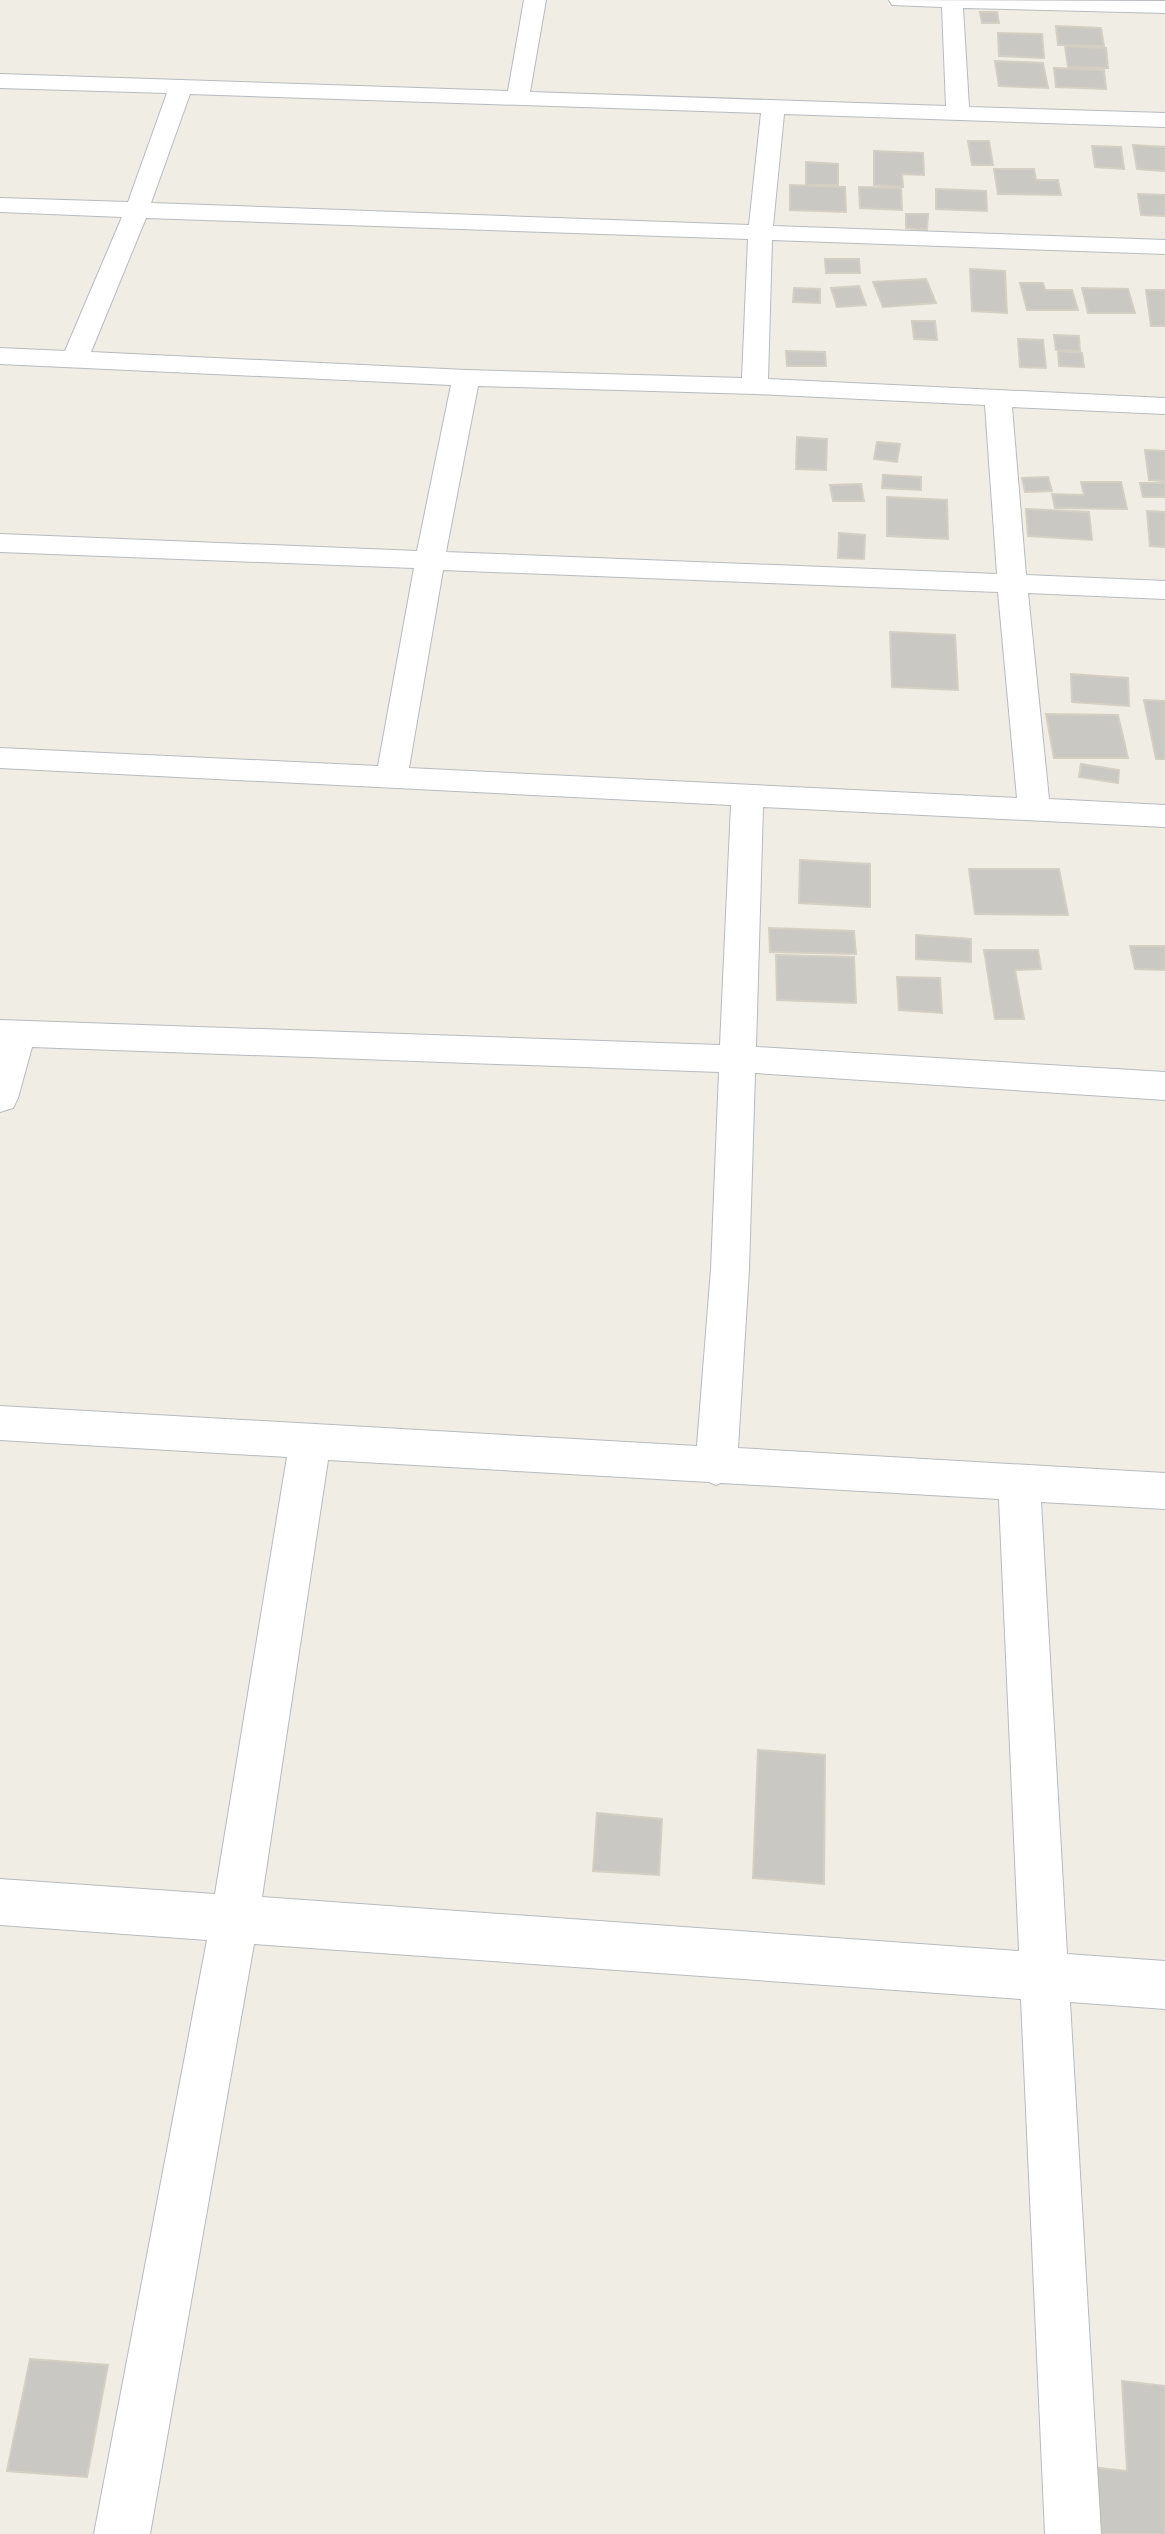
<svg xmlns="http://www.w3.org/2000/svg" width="1165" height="2534" viewBox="0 0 1165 2534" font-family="Figtree,sans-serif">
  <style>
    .building { fill: #cac8c2; stroke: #d4cfc3; stroke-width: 2 }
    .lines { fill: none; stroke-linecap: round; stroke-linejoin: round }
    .minor-casing { stroke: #b7bbbf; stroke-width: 2 }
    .minor { fill: #fff; fill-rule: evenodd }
  </style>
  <rect width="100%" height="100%" fill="#f0ede5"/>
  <path class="building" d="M980 12H997L999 23H982Z
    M1056 26 1101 28 1104 46 1058 45Z
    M998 33 1042 34 1044 58 999 56Z
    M1065 46 1106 48 1108 68 1068 67Z
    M995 61 1043 63 1048 88 999 86Z
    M1054 68 1104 70 1106 89 1056 87Z
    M968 141H989L993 165H972Z
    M1133 145 1165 147V171L1137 169Z
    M1092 146 1121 147 1124 169 1095 167Z
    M874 151 923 153 924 175 902 174 903 187 874 185Z
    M806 162 838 164V185H806Z
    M994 169H1034L1036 180H1058L1061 195 998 194Z
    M790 185 845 187 846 212 790 210Z
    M859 187 901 188 902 210 860 208Z
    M936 189 986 191 987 211 936 209Z
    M1138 194 1165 195V216L1141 215Z
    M906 214H928L927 230 906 228Z
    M825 259H859L860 273H826Z
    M970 269 1005 271 1007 313 972 311Z
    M926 279 936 303 883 307 873 282Z
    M1020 283H1043L1045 290H1072L1078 310H1027Z
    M859 286 866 305 837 307 831 288Z
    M794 288 820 289V303L793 302Z
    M1082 288 1128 289 1135 313H1088Z
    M1146 290H1165V326H1151Z
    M912 321H935L937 340 914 339Z
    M1054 335 1079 336 1080 351 1056 350Z
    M1018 339 1043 340 1046 368 1020 367Z
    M786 351 825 352 826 366H787Z
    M1058 351 1082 353 1084 367 1059 366Z
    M797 437 827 439 826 470 796 469Z
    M877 442 900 444 897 462 874 459Z
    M1145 450 1165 451V481L1149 480Z
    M883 475 921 477V490L882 488Z
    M1048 477 1052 491 1025 492 1022 478Z
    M1081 482H1121L1127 509 1055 508 1052 494 1084 495Z
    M1140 483H1165V497H1143Z
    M861 484 864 501H833L830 485Z
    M887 497 947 500 948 539 887 536Z
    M1026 509 1089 512 1092 540 1028 536Z
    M1147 511 1165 512V547L1150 546Z
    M839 533 865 535 864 559 838 558Z
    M890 632 955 635 958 690 892 687Z
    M1071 674 1128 678 1129 706 1072 702Z
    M1144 700 1165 701V759H1156Z
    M1046 714 1118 715 1128 758H1054Z
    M1081 764 1119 770 1118 783 1079 777Z
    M800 860 870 864V907L799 903Z
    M969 869H1059L1068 915 975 914Z
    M769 928 854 931 856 954 770 952Z
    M916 935 971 939V962L916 959Z
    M1130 946H1165V970L1135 969Z
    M984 950H1038L1041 969 1015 970 1024 1019H995Z
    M776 955 854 957 856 1003 777 1000Z
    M897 977 940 978 942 1013 899 1010Z
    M758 1750 825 1755 824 1884 753 1878Z
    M597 1813 662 1819 659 1875 593 1871Z
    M30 2359 108 2365 87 2477 7 2471Z
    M1122 2381 1165 2386V2534H1085L1083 2466 1127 2471Z"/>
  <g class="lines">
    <defs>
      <path id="minor" d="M524 0H546L530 92 946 106 942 7 892 5 889 0 1165 1V13L963 8 969 107 1165 113V127L784 114 773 226 1165 240V254L772 240 768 379 1165 398V414L1012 407 1026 575 1165 581V599L1028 593 1049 799 1165 805V827L763 807 756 1047 1165 1072V1100L755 1073 749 1269 738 1448 1165 1473V1509L1041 1502 1067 1954 1165 1961V2009L1070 2002 1101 2534H1045L1021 1999 254 1944 150 2534H94L207 1940 0 1925V1879L215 1894 287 1457 0 1440V1406L697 1446 711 1269 719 1072 32 1047 18 1098 13 1108 0 1112V1020L720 1045 731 805 0 768V748L378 766 414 568 0 552V534L417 551 451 385 0 364V348L65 351 122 217 0 212V198L128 202 167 93 0 88V74L508 91ZM190 94 761 113 749 225 151 203ZM146 218 748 239 742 378 466 370 91 352ZM478 386 755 394 985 405 997 574 446 552ZM443 570 998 592 1017 798 409 768ZM328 1460 709 1482 716 1485 721 1483 999 1499 1019 1951 262 1897Z"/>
    </defs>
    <use href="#minor" class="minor-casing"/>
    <use href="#minor" class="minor"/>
  </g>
</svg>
